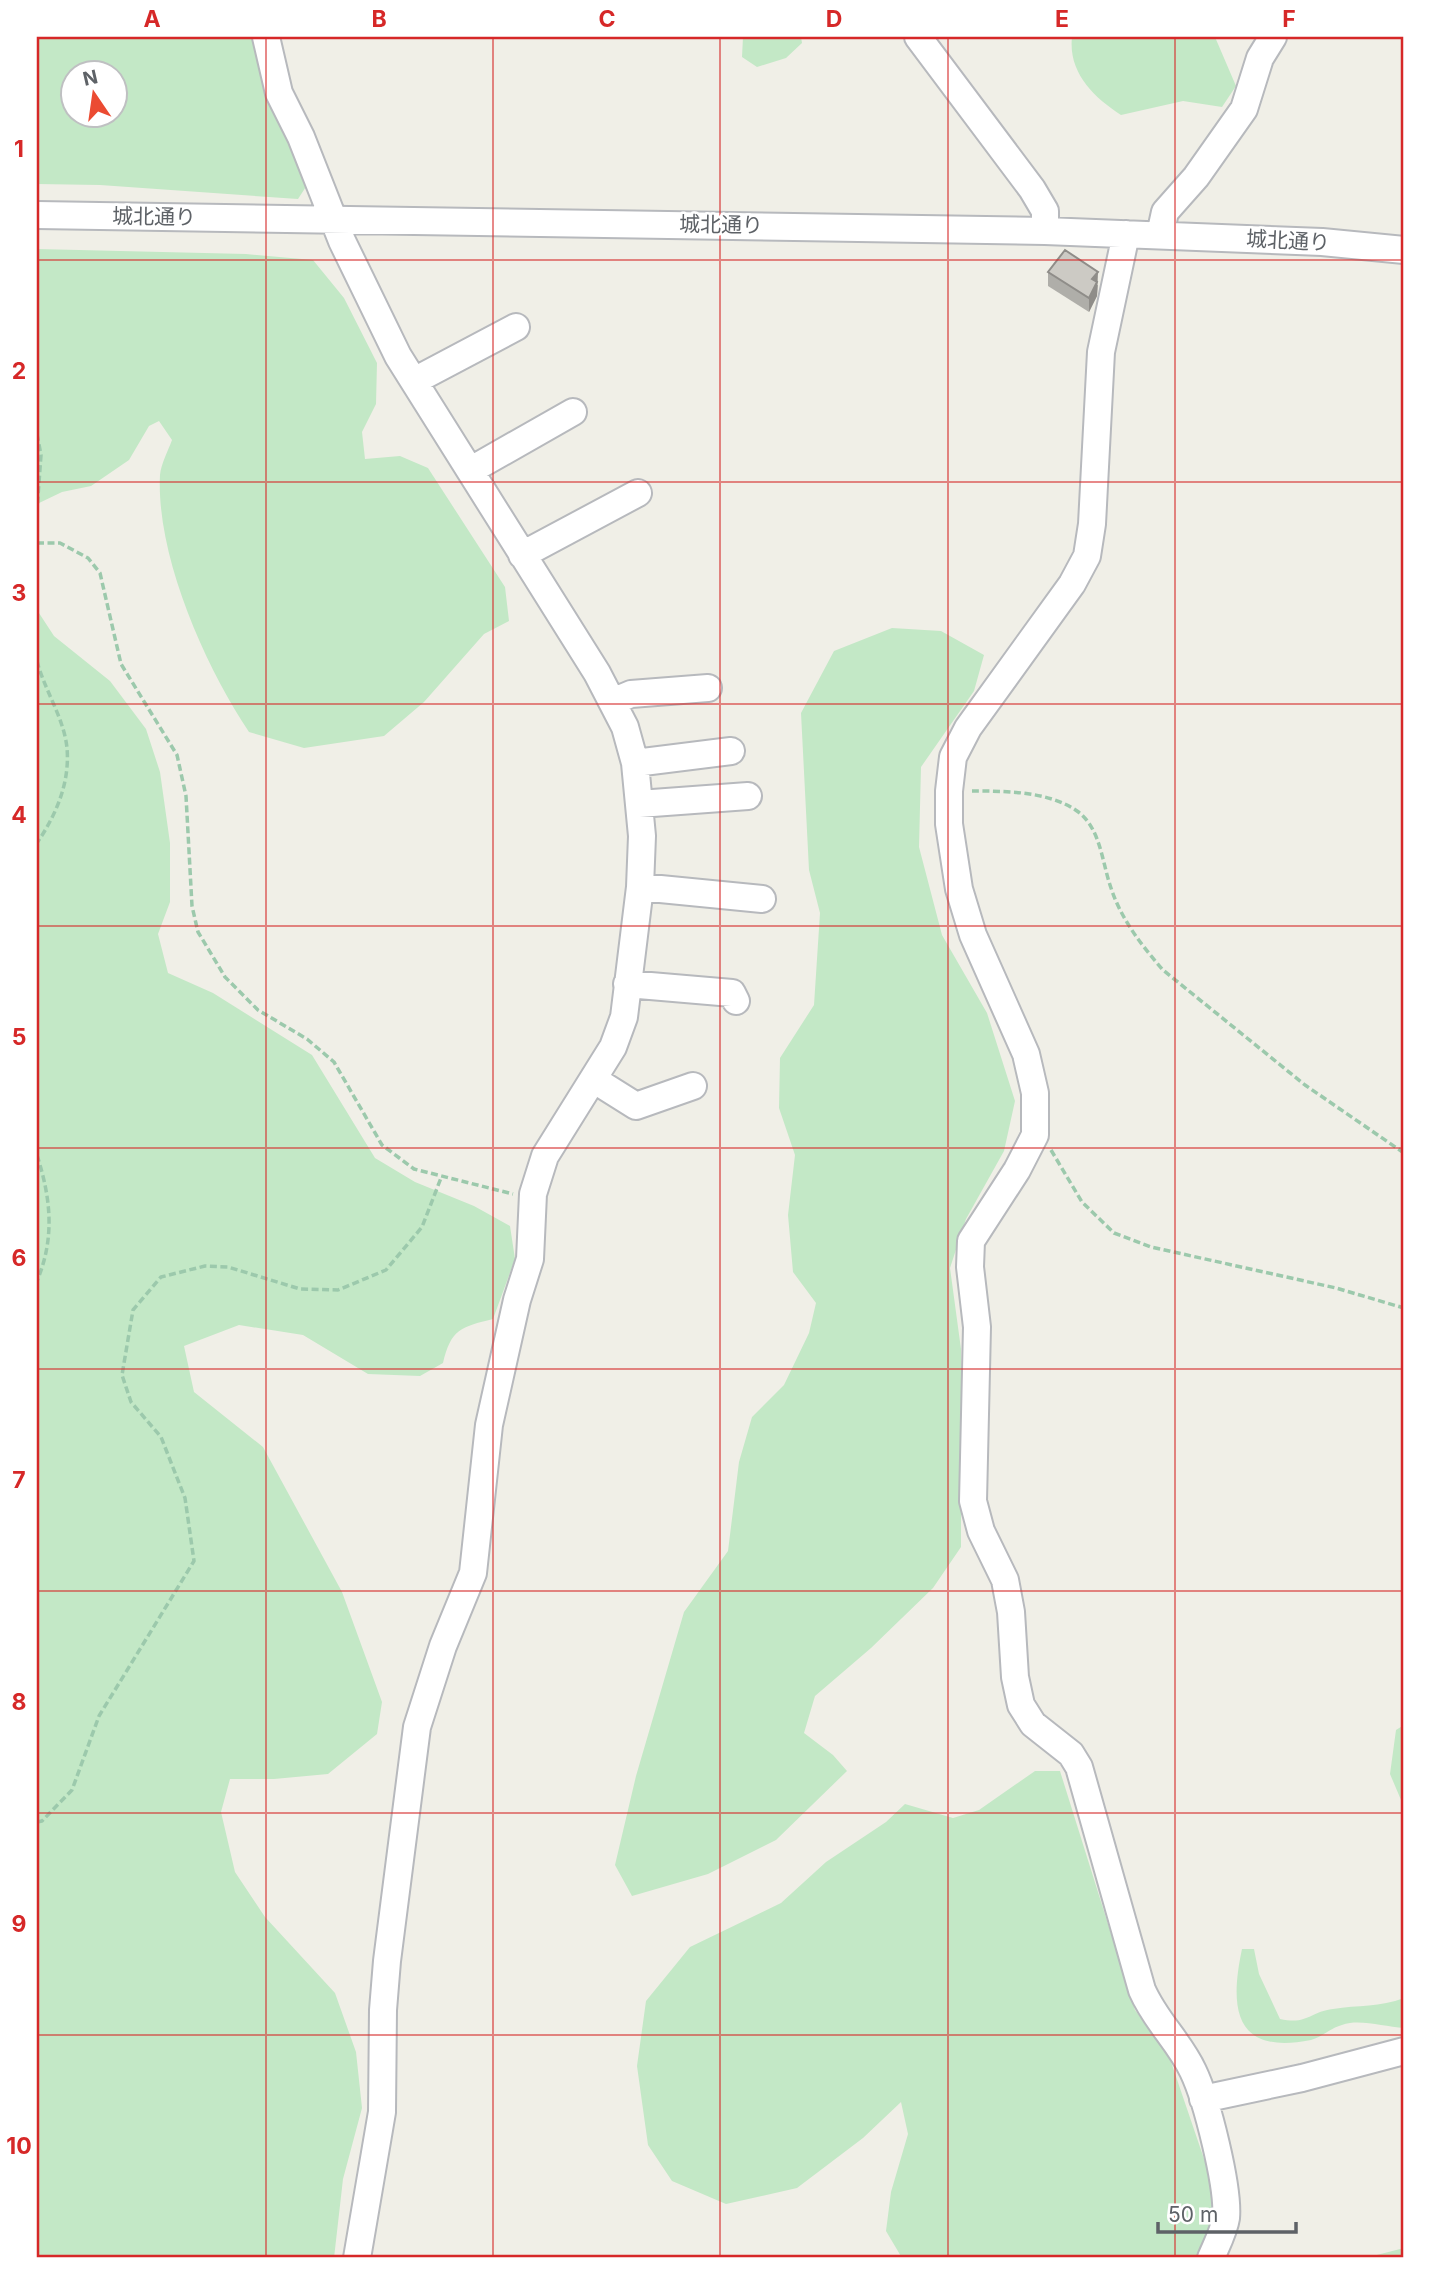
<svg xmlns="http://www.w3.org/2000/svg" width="1441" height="2295" viewBox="0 0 1441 2295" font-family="Inter,'Noto Sans JP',sans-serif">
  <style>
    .green { fill: #c3e8c6; fill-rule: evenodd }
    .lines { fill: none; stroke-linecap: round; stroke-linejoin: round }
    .minor-casing { stroke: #b7b9bd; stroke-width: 30 }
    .path { stroke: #9cc9ac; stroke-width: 3.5; stroke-dasharray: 7 3.5; stroke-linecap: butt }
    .minor { stroke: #fff; stroke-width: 26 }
    .wall { fill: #afaea9 }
    .shaded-wall { fill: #8f8d89 }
    .building { fill: #cccac4; stroke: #8f8d89; stroke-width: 2 }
    .grid { fill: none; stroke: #d62828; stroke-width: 2; stroke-opacity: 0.55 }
    .labels { text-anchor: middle; stroke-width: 5; stroke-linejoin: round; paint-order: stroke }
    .street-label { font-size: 21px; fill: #5e6267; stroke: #fff }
    .neatline { fill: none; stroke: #d62828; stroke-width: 2.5 }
    .grid-label { font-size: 23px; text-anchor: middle; font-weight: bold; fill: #d62828 }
  </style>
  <rect width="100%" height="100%" fill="#f0efe7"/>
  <path class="green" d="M37 37H256L311 179 298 199 100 185 37 184ZM74 74H116V116H74Z
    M743 37H801L802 43 786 58 757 67 742 57Z
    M1072 37H1215L1236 86 1222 107 1183 101 1121 115C1093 97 1068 72 1072 37Z
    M37 249 246 254 313 260 344 298 377 363 376 404 362 432 365 459 400 456 428 468 505 587 509 621 484 634 424 702 384 736 304 748 249 732C205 666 156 556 160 475 161 464 168 451 172 440L159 421 149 426 129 460 91 486 62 492 37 504Z
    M37 610 54 636 110 681 146 729 160 772 170 843V902L158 934 168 973 213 993 312 1055 375 1158 415 1182 474 1206 510 1226 515 1259 493 1319C461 1327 451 1329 443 1363L420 1376 368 1374 303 1335 239 1325 184 1346 194 1392 263 1447 342 1592 382 1702 377 1734 328 1774 274 1779H230L221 1812 235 1872 265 1917 335 1993 356 2052 362 2108 343 2179 334 2258H37Z
    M892 628 941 631 984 655 974 691 921 767 919 847 942 935 987 1013 1015 1101 1004 1151 966 1219 950 1268 961 1349V1547L933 1588 871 1648 815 1696 804 1733 833 1755 847 1771 776 1840 708 1874 632 1896 615 1865 636 1776 684 1612 728 1551 739 1462 752 1417 784 1385 809 1333 816 1303 793 1272 788 1215 795 1155 779 1108 780 1058 814 1005 820 913 809 870 801 713 834 651Z
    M1404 1725V1807L1390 1774 1396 1730Z
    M1035 1771H1060L1135 2010 1169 2056 1216 2194 1209 2230 1197 2258H902L886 2231 891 2192 908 2134 901 2102 863 2138 797 2188 726 2204 672 2181 648 2145 637 2066 646 2001 690 1947 781 1903 826 1862 886 1822 905 1804 953 1818 979 1810Z
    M1242 1949H1254L1259 1974 1280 2019C1308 2025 1309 2012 1333 2009 1358 2005 1380 2007 1404 1998V2028C1387 2027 1367 2021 1350 2023 1331 2026 1323 2037 1311 2040 1235 2055 1229 2010 1242 1949Z
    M1404 2248V2258H1365Z"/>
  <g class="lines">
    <defs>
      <path id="minor" d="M266 37 279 93 301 137 342 241 398 356 597 673 625 727 635 763 642 836 640 887 624 1017 613 1047 545 1156 533 1194 530 1259 517 1300 489 1425 473 1573 443 1646 417 1727 387 1961 383 2010 382 2112 357 2258
        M918 37 1032 189 1045 211V231
        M37 215 1045 231 1322 242 1404 250
        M1126 234 1101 352 1092 524 1087 556 1072 584 968 728 953 757 949 791V824L959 889 973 935 1026 1054 1035 1093V1135L1017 1170 971 1241 970 1267 977 1327 973 1501 981 1531 1005 1580 1011 1612 1015 1677 1021 1705 1033 1724 1071 1754 1079 1767 1142 1990C1156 2022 1179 2041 1193 2071 1207 2100 1229 2188 1226 2218 1224 2231 1216 2246 1211 2258
        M1160 235 1165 212 1196 177 1244 109 1260 58 1273 37
        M414 381 516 327
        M471 470 573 412
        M522 555 638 493
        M612 702 631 694 708 688
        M635 763 731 751
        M639 804 748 796
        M640 887 762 899
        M627 984 732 993 736 1001
        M593 1079 636 1106 693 1086
        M1203 2099 1302 2078 1404 2051"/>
    </defs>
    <use href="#minor" class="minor-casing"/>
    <path class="path" d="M37 434 41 455 37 510
      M37 543H60L88 558 100 573 121 664 177 755 186 796 192 906 198 932 225 977 258 1010 307 1039 334 1062 382 1145 414 1169 513 1194
      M37 661C44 689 64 718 67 748 70 783 56 815 37 843
      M972 791C1004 791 1049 791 1077 811 1101 828 1102 863 1111 888 1121 919 1142 946 1163 970L1305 1085 1404 1153
      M1051 1150 1082 1202 1114 1233 1151 1247 1336 1288 1404 1308
      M37 1155C51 1199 55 1238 37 1281
      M37 1822 42 1821 72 1790 99 1716 194 1561 185 1498 161 1437 131 1402 122 1375 133 1310 161 1277 205 1266 228 1267 300 1289 338 1290 386 1270 422 1227 441 1178"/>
    <use href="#minor" class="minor"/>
  </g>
  <path class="wall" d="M1048 272 1098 285 1097 296 1089 312 1048 286Z"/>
  <path class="shaded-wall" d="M1098 272 1097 296 1089 312V298L1092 279Z"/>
  <path class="building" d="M1065 250 1098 272 1092 279 1097 282 1089 298 1048 272Z"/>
  <path class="grid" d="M266 37V2258M493 37V2258M720 37V2258M948 37V2258M1175 37V2258M37 260H1404M37 482H1404M37 704H1404M37 926H1404M37 1148H1404M37 1369H1404M37 1591H1404M37 1813H1404M37 2035H1404"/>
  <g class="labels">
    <g class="street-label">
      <text transform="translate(154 217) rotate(1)" y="7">城北通り</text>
      <text transform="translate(721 225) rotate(1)" y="7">城北通り</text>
      <text transform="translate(1288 241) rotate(3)" y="7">城北通り</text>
    </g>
  </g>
  <rect width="1441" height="2295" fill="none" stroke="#ffffff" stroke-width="77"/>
  <g transform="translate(94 94) rotate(347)"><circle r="33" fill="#ffffff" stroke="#bfc0c2" stroke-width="2"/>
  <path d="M0-5L12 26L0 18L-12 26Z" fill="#eb4b32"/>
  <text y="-10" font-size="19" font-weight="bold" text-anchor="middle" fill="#5e6267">N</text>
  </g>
  <path d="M1158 2222v10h138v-10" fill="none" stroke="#5e6267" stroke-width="3.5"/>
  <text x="1168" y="2222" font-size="21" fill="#5e6267" stroke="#ffffff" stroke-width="5" paint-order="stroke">50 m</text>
  <rect x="38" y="38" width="1364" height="2218" class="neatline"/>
  <g class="grid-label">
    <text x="152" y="27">A</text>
    <text x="379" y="27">B</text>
    <text x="607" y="27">C</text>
    <text x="834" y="27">D</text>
    <text x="1062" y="27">E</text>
    <text x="1289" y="27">F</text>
    <text x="19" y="157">1</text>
    <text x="19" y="379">2</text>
    <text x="19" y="601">3</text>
    <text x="19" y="823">4</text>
    <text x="19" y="1045">5</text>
    <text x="19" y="1266">6</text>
    <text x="19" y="1488">7</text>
    <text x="19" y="1710">8</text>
    <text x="19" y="1932">9</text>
    <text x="19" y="2154">10</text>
  </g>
</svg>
